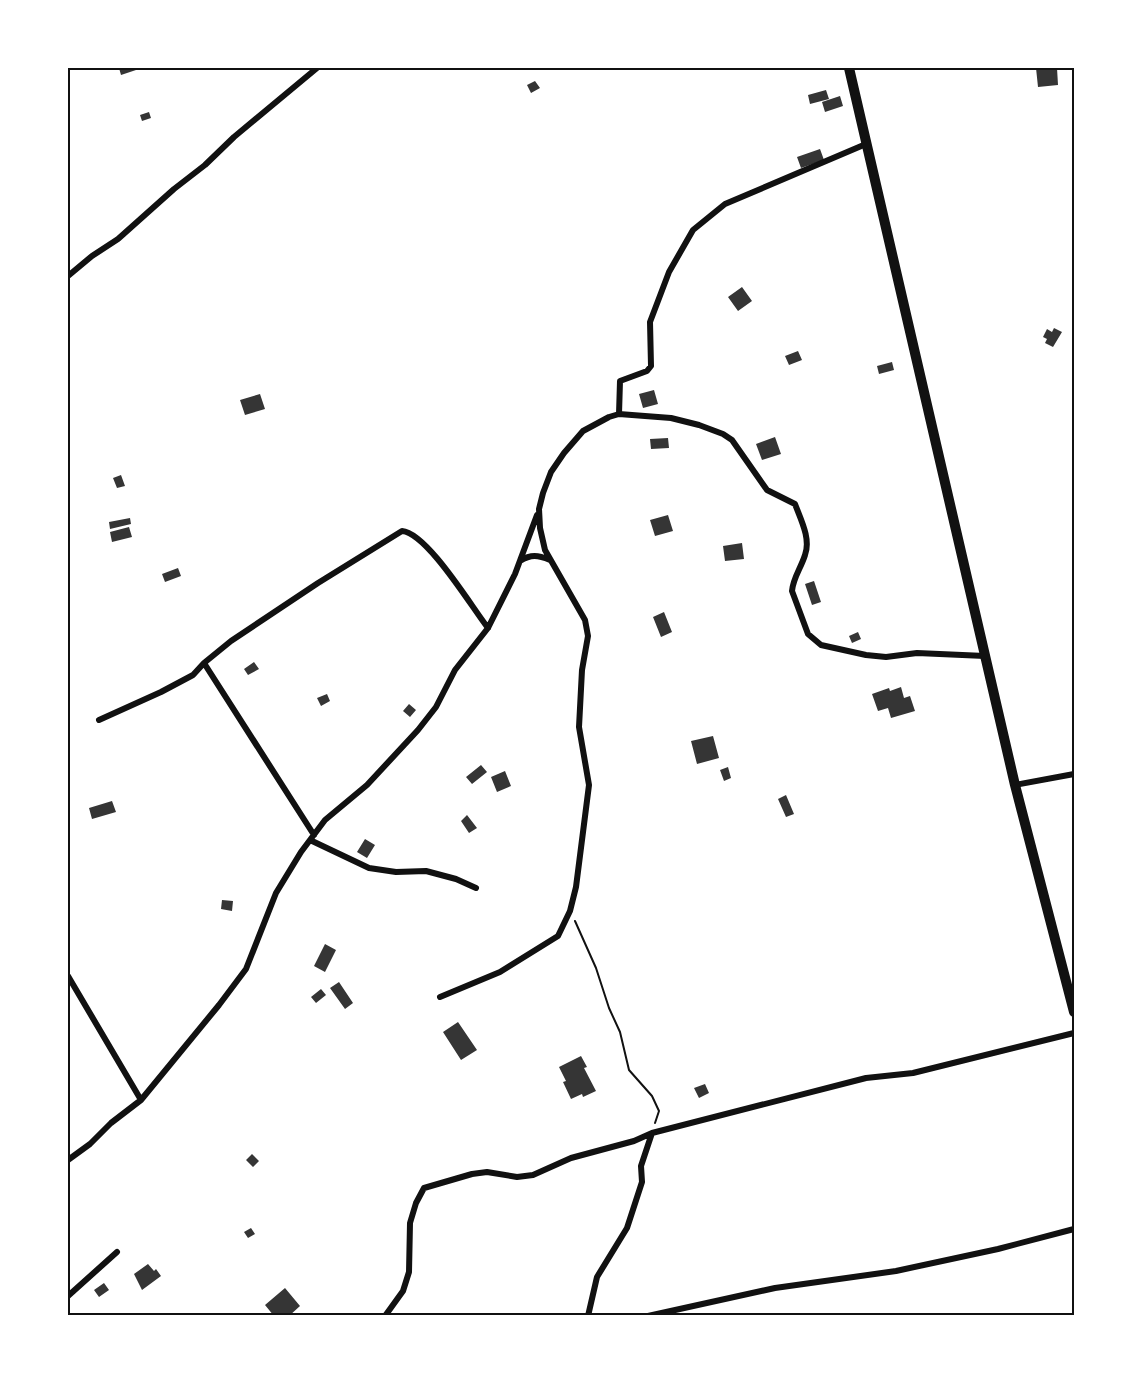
<svg xmlns="http://www.w3.org/2000/svg" width="1142" height="1383" viewBox="0 0 1142 1383" font-family="'Space Grotesk',sans-serif">
  <style>
    .building { fill: #353535 }
    .lines { fill: none; stroke-linecap: round; stroke-linejoin: round }
    .path { stroke: #111; stroke-width: 2 }
    .minor { stroke: #111; stroke-width: 6 }
    .tertiary { stroke: #111; stroke-width: 10 }
    .neatline { fill: none; stroke: #111; stroke-width: 2 }
  </style>
  <rect width="100%" height="100%" fill="#fff"/>
  <path class="building" d="M119 68H142L121 75Z
    M1036 68H1057L1058 85 1038 87Z
    M535 81 540 88 531 93 527 85Z
    M826 90 829 99 810 104 808 95Z
    M840 96 843 106 825 112 822 102Z
    M149 112 151 118 142 121 140 115Z
    M820 149 824 160 801 168 797 157Z
    M742 287 752 301 738 311 728 297Z
    M1054 328 1062 332 1053 347 1045 343 1047 339 1043 337 1047 329 1052 332Z
    M798 351 802 360 789 365 785 356Z
    M892 362 894 370 879 374 877 366Z
    M654 390 658 404 643 408 639 394Z
    M260 394 265 409 245 415 240 400Z
    M775 437 781 454 762 460 756 444Z
    M668 438 669 448 651 449 650 439Z
    M121 475 125 486 117 488 113 478Z
    M668 515 673 531 655 536 650 520Z
    M130 518 131 524 110 529 109 522Z
    M129 527 132 537 112 542 110 532Z
    M742 543 744 559 725 561 723 546Z
    M178 568 181 576 165 582 162 574Z
    M814 581 821 602 812 605 805 584Z
    M664 612 672 632 661 637 653 617Z
    M858 632 861 639 852 643 849 636Z
    M254 662 259 669 248 675 244 669Z
    M901 687 904 698 910 696 915 711 891 718 888 708 878 711 872 694 889 688 890 691Z
    M327 694 330 701 321 706 317 698Z
    M409 704 416 710 410 717 403 711Z
    M713 736 719 758 697 764 691 741Z
    M481 765 487 772 472 784 466 777Z
    M728 767 731 778 724 781 720 770Z
    M505 771 511 786 497 792 491 777Z
    M786 795 794 814 786 817 778 799Z
    M112 801 116 812 92 819 89 808Z
    M467 815 477 828 469 833 461 821Z
    M365 839 375 845 367 858 357 852Z
    M222 900 233 901 232 911 221 909Z
    M325 944 336 950 325 972 314 966Z
    M339 982 353 1003 345 1009 330 988Z
    M321 989 326 995 316 1003 311 997Z
    M458 1022 477 1050 461 1060 443 1032Z
    M581 1056 587 1067 584 1068 596 1091 583 1097 582 1094 571 1099 563 1082 566 1081 559 1067Z
    M705 1084 709 1093 699 1098 694 1088Z
    M252 1154 259 1161 253 1167 246 1160Z
    M251 1228 255 1234 248 1238 244 1232Z
    M148 1264 154 1271 156 1269 161 1276 142 1290 134 1274Z
    M104 1283 109 1290 99 1297 94 1290Z
    M285 1288 300 1306 289 1316H274L265 1305Z"/>
  <g class="lines">
    <path class="path" d="M575 921 596 968 609 1008 620 1032 629 1070 652 1096 659 1111 655 1123"/>
    <path class="minor" d="M68 276 92 256 118 239 174 189 205 165 234 137 317 68
      M619 414 620 381 647 371 651 366 650 322 669 272 693 230 725 204 866 144
      M520 561C531 554 538 555 550 560
      M204 663 314 835
      M99 720 161 692 193 675 204 663 231 641 318 583 402 531C427 533 471 606 488 628
      M1015 785 1074 774
      M310 840 369 868 396 872 426 871 456 879 476 888
      M68 976 141 1100
      M440 997 500 972 558 936 570 911 576 887 589 785 579 727 582 670 588 636 585 620 545 550 540 528 539 509 543 493 551 472 564 453 583 431 609 417 619 414 671 418 699 425 723 434 732 440 767 490 795 504C801 520 811 539 805 555 801 568 793 578 792 591L808 634 821 645 866 655 886 657 917 653 985 656
      M68 1160 90 1144 111 1123 141 1100 219 1005 246 969 276 893 301 852 325 820 367 785 418 730 436 707 455 670 488 628 515 574 537 515
      M68 1296 117 1252
      M385 1316 403 1291 409 1272 410 1223 416 1203 424 1188 472 1174 487 1172 517 1177 533 1175 571 1158 634 1141 652 1133
      M588 1316 597 1277 627 1228 642 1182 641 1166 652 1133 866 1078 913 1073 1074 1033
      M648 1316 775 1288 896 1271 998 1249 1074 1229"/>
    <path class="tertiary" d="M849 68 1015 785 1074 1012"/>
  </g>
  <rect width="1142" height="1383" fill="none" stroke="#ffffff" stroke-width="138"/>
  <rect x="69" y="69" width="1004" height="1245" class="neatline"/>
</svg>
